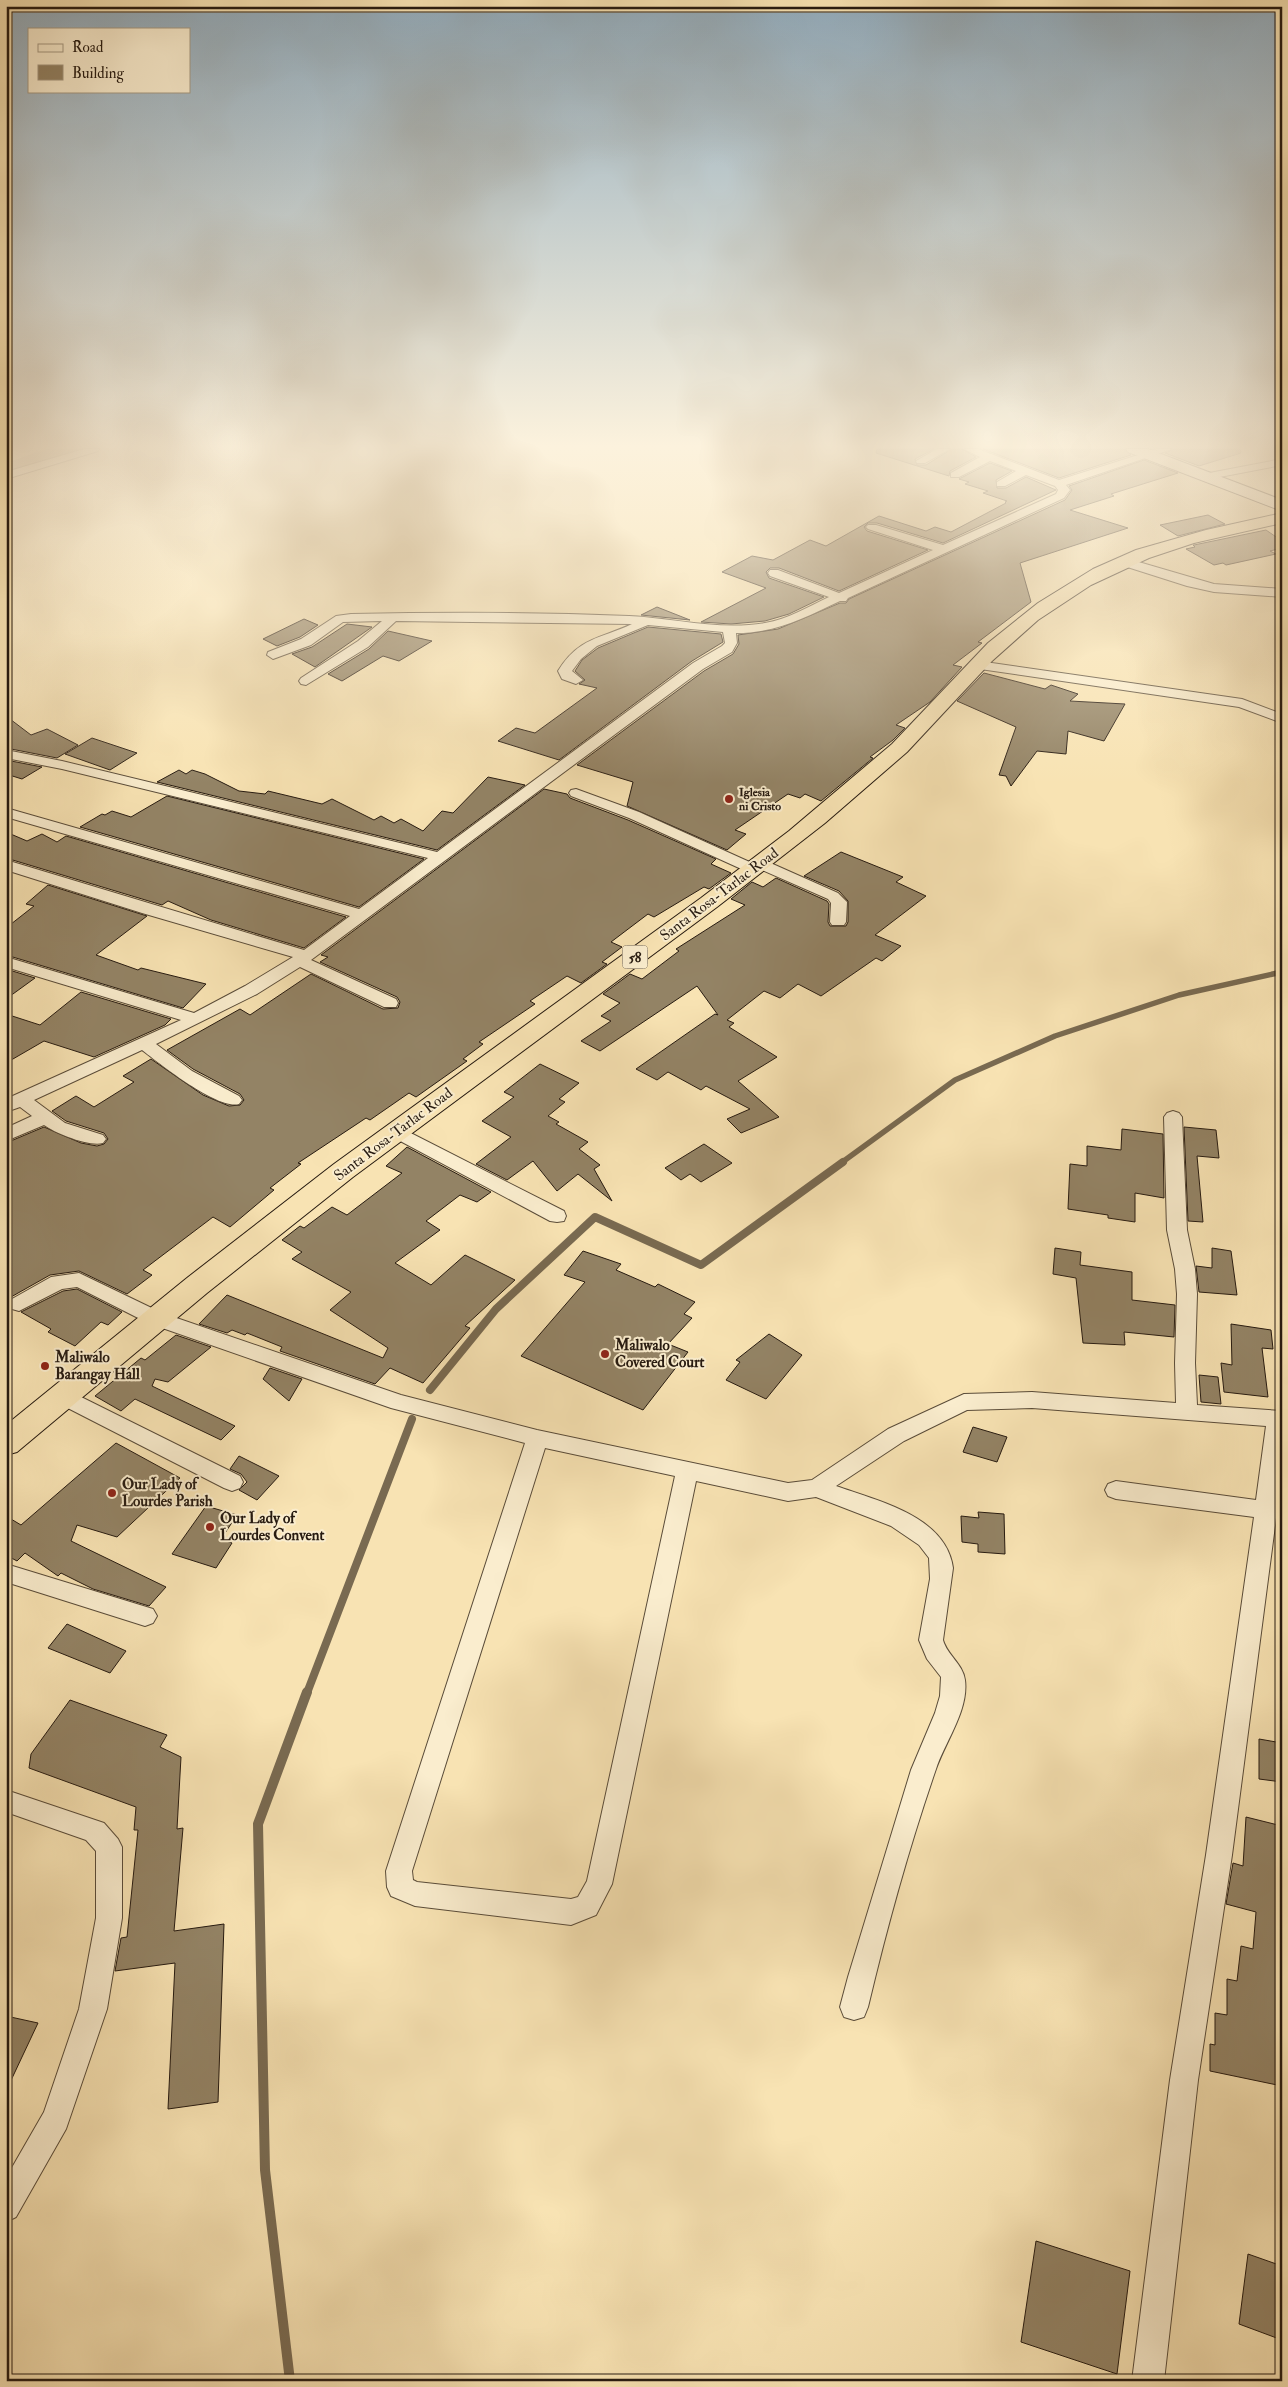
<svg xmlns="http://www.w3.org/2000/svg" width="1288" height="2387" viewBox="0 0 1288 2387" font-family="'IM FELL Double Pica',serif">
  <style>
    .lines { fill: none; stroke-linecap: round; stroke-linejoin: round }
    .stream-far2 { stroke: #796a51; stroke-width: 5.5 }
    .stream-far1 { stroke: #796a51; stroke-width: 8 }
    .stream { stroke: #796a51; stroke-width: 10 }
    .river { fill: #b19f7c; fill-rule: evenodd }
    .building { fill: #938365; stroke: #261a10 }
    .street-casing { stroke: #5a4c39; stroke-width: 2 }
    .secondary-casing { stroke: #261a10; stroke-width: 2 }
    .highway-casing { stroke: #261a10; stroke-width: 2 }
    .street { fill: #faedce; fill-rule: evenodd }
    .secondary { fill: #faedce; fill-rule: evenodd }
    .highway { fill: #f8e3b3; fill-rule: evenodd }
    .poi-dot { fill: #8f2418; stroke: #faedce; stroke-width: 2 }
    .labels { text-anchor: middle; stroke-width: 4; stroke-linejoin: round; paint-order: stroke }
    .far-poi-label { font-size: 12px; font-weight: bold; fill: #261a10; stroke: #faedce; text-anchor: start }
    .shield { fill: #faedce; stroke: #665949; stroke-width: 1 }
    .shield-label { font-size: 14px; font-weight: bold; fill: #261a10 }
    .street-label { font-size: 15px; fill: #261a10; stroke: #faedce }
    .poi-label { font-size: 15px; font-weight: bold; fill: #261a10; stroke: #faedce; text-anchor: start }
  </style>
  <rect width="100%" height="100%" fill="#f8e3b3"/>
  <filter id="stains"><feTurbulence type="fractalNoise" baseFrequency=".004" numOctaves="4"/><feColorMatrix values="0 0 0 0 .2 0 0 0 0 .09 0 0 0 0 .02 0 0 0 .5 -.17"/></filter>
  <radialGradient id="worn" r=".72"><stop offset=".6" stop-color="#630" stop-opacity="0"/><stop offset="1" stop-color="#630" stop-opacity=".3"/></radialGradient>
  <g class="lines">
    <path class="stream-far2" d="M841 1163 955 1080 1055 1036 1179 995 1282 972"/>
    <path class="stream-far1" d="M430 1390 496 1309 595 1217 701 1265 843 1162
      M307 1693 412 1419"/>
    <path class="stream" d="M290 2381 265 2170 258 1824 307 1692"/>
    <path class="river" d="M46 449H80L77 454 6 479V463Z"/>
  </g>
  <path class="building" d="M877 449H934L915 459 917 465H926L952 449H962L976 457 950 471 949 476 876 453Z
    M983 449H1124L1131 455 1059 478Z
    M1174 449H1240L1241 453 1199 466 1165 453Z
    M1144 460 1178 473 1111 494 1114 496 1070 510 1128 528 1020 563 1031 602 978 642 982 643 953 665 962 667 930 702 896 725 905 728 893 740 870 757 873 758 821 801 805 794 800 798 788 794 735 830 746 834 727 850 627 806 633 782 577 765 704 671 733 654 739 644 738 635 778 629 840 603H846L849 599 1065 500 1072 490 1069 486Z
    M990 463 1012 471 996 480 997 488H1006L1026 477 1056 490 943 543 877 523H868L864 527 867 531 928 550 839 591 779 568H770L766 572 769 578 824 597 789 614 765 621 731 624 701 622 766 588 722 572 752 556 773 560 810 540 826 546 879 516 926 531 935 527 951 532 1006 503 1005 502 1007 501 983 493 988 491 965 484 969 482 959 479Z
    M1208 515 1225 524 1178 536 1160 525Z
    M1266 530 1282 541V548L1270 551 1276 554 1226 565 1223 563 1214 565 1186 549 1195 547 1193 545H1194Z
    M657 607 690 620 641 615Z
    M304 619 318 625 300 637 277 646 263 639Z
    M347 624 372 627 315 667 292 654 312 647Z
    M648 627 721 634 723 642 692 661 559 760 498 741 516 728 535 733 597 688 579 684 585 680 575 671 582 660 598 648Z
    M388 631 432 641 399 661 383 656 342 681 328 674 369 649Z
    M984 673 1045 689 1051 685 1078 694 1070 701 1125 704 1104 741 1068 731 1066 754 1037 751 1011 786 1006 776 999 775 1016 727 957 701Z
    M6 716 31 735 47 729 78 745 57 758 6 748Z
    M92 738 137 753 110 770 65 754Z
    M6 760 42 767 22 779 6 774Z
    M179 770 186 774 192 770 205 774 239 791 265 794 268 791 322 804 332 799 374 820 381 816 394 823 401 819 423 831 442 811 453 813 488 777 525 785 437 850 157 782Z
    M544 789 567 794 570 798 628 820 716 859 711 864 731 873 709 889 704 887 654 917 648 914 611 942 622 947 602 962 607 964 581 983 567 976 530 1001 535 1004 479 1042 483 1044 463 1059 467 1061 416 1097 409 1093 370 1120 366 1118 298 1163 301 1164 270 1188 274 1190 230 1227 213 1217 143 1270 152 1275 127 1294 79 1271 50 1275 11 1297 6 1304V1143L44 1127 81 1143 97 1146 104 1144 108 1139 104 1133 66 1121 52 1111 76 1096 94 1107 134 1082 123 1076 151 1059 203 1095 229 1106 240 1105 244 1100 240 1094 193 1069 167 1050 240 1009 250 1015 311 974 383 1009 398 1008 400 1002 397 997 320 962 328 957 321 955Z
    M167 796 424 859 359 907 80 827 102 814 105 815 112 811 131 817Z
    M6 832 27 841 42 834 57 842 66 836 346 917 304 948 211 920 168 901 162 905 6 858Z
    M841 852 903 877 896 882 926 896 875 935 901 946 882 961 876 958 821 996 798 984 780 998 764 991 727 1020 734 1023 729 1027 777 1057 738 1081 779 1117 741 1133 727 1119 750 1109 706 1086 701 1090 668 1072 657 1080 636 1069 715 1014 718 1015 697 986 600 1051 581 1041 611 1021 601 1016 620 1003 603 994 630 974 642 979 679 951 676 949 745 905 731 899 752 882 763 887 776 878 827 901 829 904 828 922 830 926H846L848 922V901L839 891 804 876Z
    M48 885 147 916 96 955 138 970 141 968 206 984 183 1008 6 955V928L34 906 26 904Z
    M6 969 35 978 6 999Z
    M81 992 171 1019 165 1025 94 1057 44 1041 6 1063V1014L40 1025Z
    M540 1064 579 1083 559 1099 565 1102 548 1116 559 1122 556 1124 588 1142 579 1149 600 1165 594 1169 612 1201 578 1174 557 1191 533 1161 507 1180 476 1164 511 1137 482 1121 514 1097 504 1092Z
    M1184 1127 1216 1130 1219 1158 1197 1156 1203 1222 1188 1221Z
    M1122 1129 1163 1134 1164 1198 1135 1193V1222L1108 1218V1215L1068 1209 1070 1164 1087 1166V1146L1121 1150Z
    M704 1144 732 1163 701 1182 690 1174 681 1180 665 1168Z
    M407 1147 491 1192 477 1202 460 1195 426 1221 440 1230 395 1263 431 1285 465 1255 515 1280 465 1326 470 1328 423 1383 390 1368 375 1384 280 1351 282 1347 247 1333 245 1335 232 1330 227 1333 199 1324 227 1295 383 1358 388 1348 330 1310 351 1292 292 1259 302 1252 282 1240 300 1226 304 1228 332 1207 347 1215 402 1173 386 1166Z
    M1055 1248 1081 1252 1080 1265 1132 1272V1300L1175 1305 1174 1337 1124 1332 1125 1345 1083 1343 1076 1278 1053 1274Z
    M1212 1248 1231 1251 1237 1295 1199 1292 1196 1266 1212 1268Z
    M583 1251 621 1264 616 1270 655 1287 658 1284 695 1302 684 1314 692 1318 668 1344 688 1352 643 1410 521 1356 585 1282 564 1275Z
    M77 1289 122 1312 108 1325 101 1322 75 1346 48 1332 51 1329 21 1312 63 1291Z
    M1231 1324 1271 1330 1273 1349 1262 1348 1268 1397 1224 1392 1221 1363 1232 1365Z
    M769 1334 802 1355 766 1399 726 1380 740 1362 736 1360Z
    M176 1335 211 1347 168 1382 155 1379 152 1386 235 1426 221 1440 135 1399 121 1411 95 1396 141 1358 145 1360Z
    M270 1368 302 1379 289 1401 263 1379Z
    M1199 1375 1218 1377 1221 1404 1201 1402Z
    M973 1427 1007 1437 997 1462 963 1452Z
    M116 1443 180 1478 117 1537 77 1525 71 1541 166 1587 149 1606 93 1589 61 1573 58 1576 25 1553 17 1561 6 1555V1516L21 1525Z
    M239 1456 279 1476 257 1500 239 1490 247 1482 241 1474 230 1469Z
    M206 1506 237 1515 221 1539 232 1543 216 1568 172 1554Z
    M978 1512 1004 1514 1005 1554 978 1552V1544L962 1542 961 1516 979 1518Z
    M67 1624 126 1651 110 1673 48 1648Z
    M70 1700 167 1735 160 1747 181 1757 177 1829 183 1828 174 1931 224 1924 218 2102 168 2109 175 1963 115 1971 121 1938 127 1937 138 1830H134L136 1807 29 1768 31 1754Z
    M1259 1739 1282 1743V1782L1259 1779Z
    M1246 1817 1282 1826V2086L1210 2071V2044L1215 2045V2013L1227 2015V1979L1237 1981 1241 1946 1253 1949 1256 1912 1226 1904 1233 1863 1243 1866Z
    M6 2016 38 2023 6 2091Z
    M1036 2241 1130 2271 1117 2374 1021 2342Z
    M1248 2254 1282 2266V2340L1239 2324Z"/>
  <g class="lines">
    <defs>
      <path id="street" d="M84 449H99L98 451 6 479V472Z
        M937 449H950L925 463H917L916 461Z
        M964 449H978L1059 480 1157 449H1172L1066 485 1070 490 1064 498 848 598 846 601H840C804 618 776 633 736 633L737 643 732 652 703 669 311 960 396 999 398 1003 396 1007H384L300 967 257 994 156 1044 192 1071 239 1096 242 1100 239 1104C218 1110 160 1064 142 1050L34 1100 65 1123 103 1135 106 1139 103 1143C89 1147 55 1133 44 1125L6 1141V1128L32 1116 20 1107 6 1112V1099L181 1020 6 967V957L194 1013 245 986 293 957 142 913 6 870V860L304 950 350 916 6 817V808L359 909 428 858 62 769 6 758V750L62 761 437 852 693 663 722 646 725 643 723 632 648 625 597 646 581 659 572 671 583 680 576 684 562 679 558 671C579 637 600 639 632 624L396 621 368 647 306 685 301 684 299 681 301 678 358 641 382 621 343 622 311 645 273 659 267 655 268 652 301 639 336 616 351 614C444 612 536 612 629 616 674 618 720 631 765 623 788 619 808 607 829 597L770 576 768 573 770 570H778L839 593 933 550 868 529 866 527 868 525H876L943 545 1056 494 1058 490 1055 486 1026 475 1005 486H997V482L1016 471 990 461 959 477H951V473L980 457Z
        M1282 459V465L1204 480 1198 477 1204 474Z
        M1125 558 1214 584 1282 589V597L1214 592 1187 586 1121 565 1119 562 1121 559Z
        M978 661 1242 699 1282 714V723L1239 707 973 668 971 665 973 662Z
        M576 789 639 812 754 864 761 859 766 861 838 893 847 902 846 922 844 925H832L830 922 831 903 828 899 760 869 753 874 748 872 629 818 571 796 569 793 571 790Z
        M1173 1111 1179 1113 1182 1117 1187 1230 1195 1269 1197 1294 1195 1363 1197 1405 1282 1411V1472L1232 1855 1198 2080 1164 2381H1132L1170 2080 1206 1855 1254 1517 1116 1499 1108 1496 1105 1490 1108 1484 1116 1481 1256 1500 1266 1426 1032 1408 967 1410 904 1441 836 1486C878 1501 946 1516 953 1568L943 1640C947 1655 963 1664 965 1680 969 1710 945 1742 936 1769 909 1847 887 1927 868 2007L864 2017 854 2020 844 2017 840 2007 848 1977 911 1770 935 1713 940 1696 941 1677 927 1659 919 1640 930 1579 929 1558 919 1545 891 1526 816 1497 788 1501 696 1481 612 1884 596 1915 571 1925 415 1906 391 1896 387 1887 386 1871 525 1443 391 1408 148 1323 77 1287 62 1289 19 1311 12 1309 9 1304 12 1299 51 1277 79 1273 162 1313 401 1395 537 1430 788 1483 812 1480 888 1429 964 1394 1032 1392 1176 1403 1175 1363 1177 1294 1175 1269 1167 1230 1164 1117 1167 1113ZM545 1448 675 1476 587 1881 578 1897 571 1899 417 1882 413 1880 412 1871Z
        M395 1125 564 1211 566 1216 564 1221 557 1222 550 1221 389 1135 386 1131 389 1127Z
        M63 1388 240 1476 243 1482 240 1488 232 1491 224 1488 56 1402 53 1396 56 1390Z
        M6 1564 153 1609 157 1616 153 1623 145 1626 6 1582Z
        M6 1790 104 1823 118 1839 122 1847V1918L107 2009 66 2129 16 2217 6 2222V2178L44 2112 79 2009 96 1918V1851L86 1840 6 1812Z"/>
      <path id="secondary" d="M1126 449H1148L1282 500V511L1128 452Z"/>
      <path id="highway" d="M1282 513V523L1194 543 1149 558 1091 585 1038 620 992 661 907 752 825 823 717 907 353 1177 207 1293 17 1452 6 1455V1425L187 1278 334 1164 701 898 789 831 892 744 988 643 1038 603 1093 569 1136 550 1206 530Z"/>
    </defs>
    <use href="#street" class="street-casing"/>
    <use href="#secondary" class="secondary-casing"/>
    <use href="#highway" class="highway-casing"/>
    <use href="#street" class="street"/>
    <use href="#secondary" class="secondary"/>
    <use href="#highway" class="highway"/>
  </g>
  <linearGradient id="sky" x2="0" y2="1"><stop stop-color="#92acbd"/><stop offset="0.57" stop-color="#fcf2dd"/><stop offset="1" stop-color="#fcf2dd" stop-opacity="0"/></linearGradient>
  <rect width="1288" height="783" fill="url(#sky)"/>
  <g class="poi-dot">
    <circle cx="729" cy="799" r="5"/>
    <circle cx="605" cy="1354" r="5"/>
    <circle cx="45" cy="1366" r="5"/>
    <circle cx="112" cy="1493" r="5"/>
    <circle cx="210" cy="1527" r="5"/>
  </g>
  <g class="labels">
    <g class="far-poi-label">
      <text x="739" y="796">Iglesia<tspan x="739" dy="14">ni Cristo</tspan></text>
    </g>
    <rect class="shield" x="622.5" y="945.5" width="25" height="23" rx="4"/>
    <g class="shield-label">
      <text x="635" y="962">58</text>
    </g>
    <g class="street-label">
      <text transform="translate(719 894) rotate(-37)" y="5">Santa Rosa-Tarlac Road</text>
      <text transform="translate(393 1134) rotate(-37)" y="5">Santa Rosa-Tarlac Road</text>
    </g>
    <g class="poi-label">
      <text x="615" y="1350">Maliwalo<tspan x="615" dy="17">Covered Court</tspan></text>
      <text x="55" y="1362">Maliwalo<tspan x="55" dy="17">Barangay Hall</tspan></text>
      <text x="122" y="1489">Our Lady of<tspan x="122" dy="17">Lourdes Parish</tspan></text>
      <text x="220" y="1523">Our Lady of<tspan x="220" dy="17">Lourdes Convent</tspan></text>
    </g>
  </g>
  <rect width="1288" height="2387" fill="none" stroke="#f8e3b3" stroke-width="25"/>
  <rect x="8" y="8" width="1273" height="2372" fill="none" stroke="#261a10" stroke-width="2.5"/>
  <rect x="12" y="12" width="1263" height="2362" fill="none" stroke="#261a10"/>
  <rect x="28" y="28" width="162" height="65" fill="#faedce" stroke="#a59982"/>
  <rect x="38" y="44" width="25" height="8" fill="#faedce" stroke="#a59982"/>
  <text x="72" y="52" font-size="15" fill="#261a10">Road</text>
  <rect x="38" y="65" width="25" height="15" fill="#938365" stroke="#a59982"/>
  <text x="72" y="78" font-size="15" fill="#261a10">Building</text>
  <rect width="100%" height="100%" filter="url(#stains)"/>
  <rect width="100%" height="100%" fill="url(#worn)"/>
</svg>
